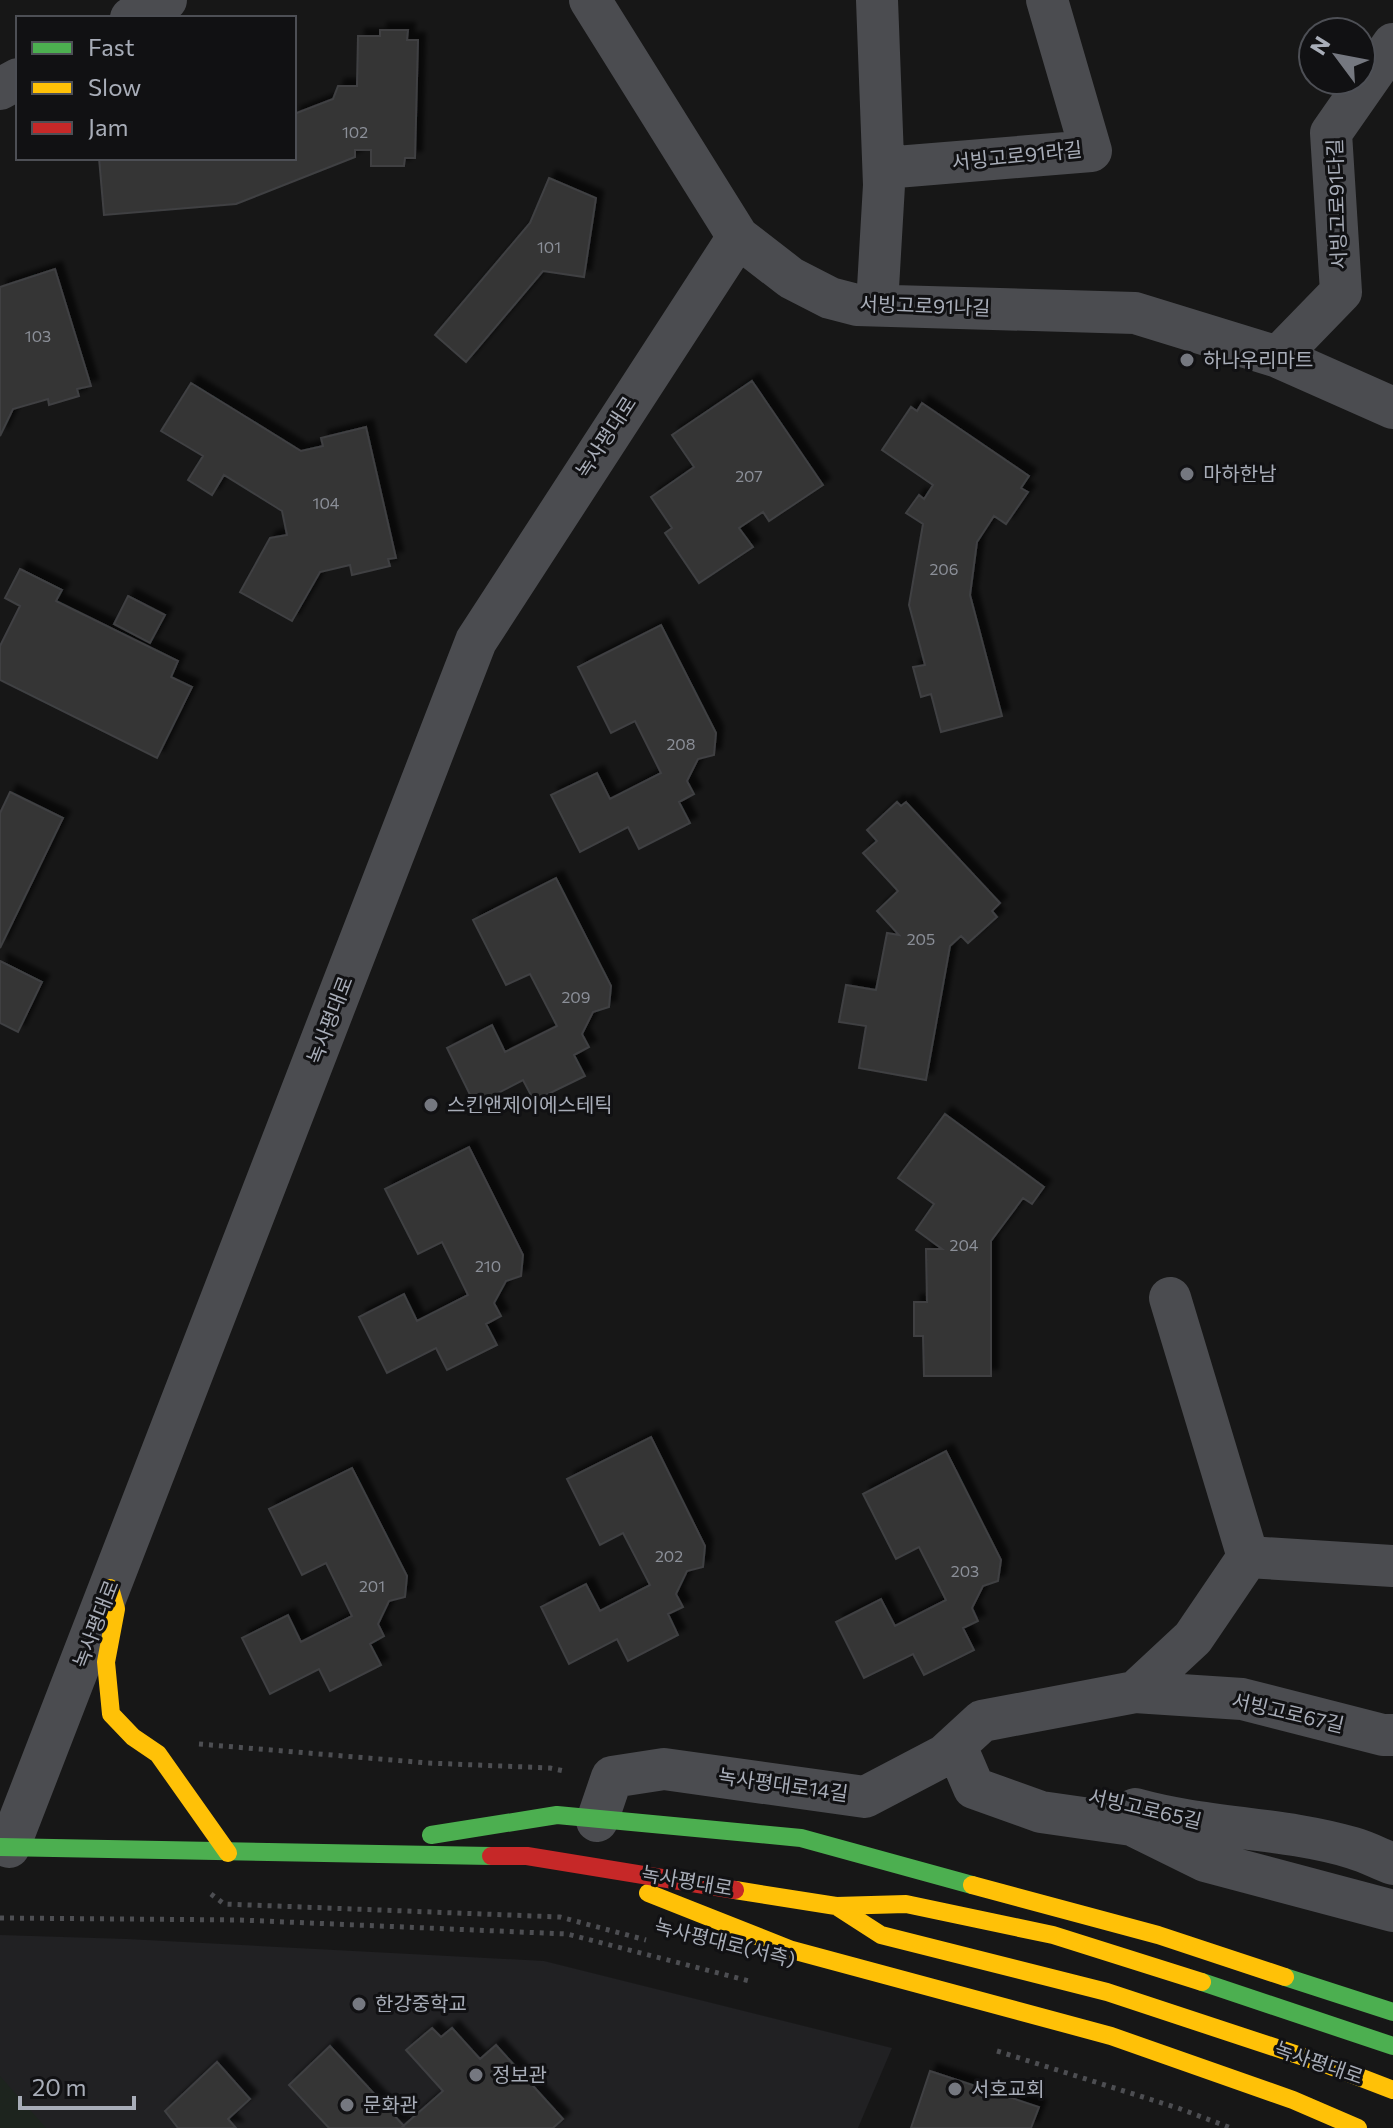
<svg xmlns="http://www.w3.org/2000/svg" width="1393" height="2128" viewBox="0 0 1393 2128" font-family="Commissioner,'Noto Sans KR',sans-serif">
  <style>
    .built { fill: #212123 }
    .green { fill: #1d241e }
    .building { fill: #353536; stroke: #3f4043; stroke-width: 2; filter: url(#shadow) }
    .lines { fill: none; stroke-linecap: round; stroke-linejoin: round }
    .path { stroke: #4d4e52; stroke-width: 5; stroke-dasharray: 4 6; stroke-linecap: butt }
    .street { stroke: #4b4c50; stroke-width: 42 }
    .fast { stroke: #4caf50; stroke-width: 18 }
    .slow { stroke: #ffc107; stroke-width: 18 }
    .jam { stroke: #c62828; stroke-width: 18 }
    .poi-dot { fill: #757880; stroke: #111113; stroke-width: 3 }
    .labels { text-anchor: middle; stroke-width: 6; stroke-linejoin: round; paint-order: stroke }
    .number-label { font-size: 16px; fill: #8b8f98 }
    .street-label { font-size: 20px; fill: #a8adb8; stroke: #111113 }
    .poi-label { font-size: 20px; fill: #a8adb8; stroke: #111113; text-anchor: start }
  </style>
  <defs>
    <filter id="shadow"><feDropShadow dx="7" dy="-7" stdDeviation="2" flood-color="#0009"/></filter>
  </defs>
  <rect width="100%" height="100%" fill="#171717"/>
  <path class="built" d="M0 1935 127 1939 544 1961 892 2048 858 2128H0Z"/>
  <path class="green" d="M0 2076 46 2128H0Z"/>
  <path class="building" d="M380 30H408L407 40H418L415 158H405L404 166H371V150H355V157L236 204 104 215 99 158H294V114L333 99 338 86H357L358 36H380Z
    M549 178 596 198 584 277 543 271 466 362 435 335 530 223Z
    M55 269 91 386 77 389 79 396 49 405 48 399 13 409 0 436V287Z
    M752 381 823 485 769 521 763 512 739 528 753 547 699 583 665 533 672 528 651 497 694 467 672 435Z
    M191 383 301 451 323 446 321 438 366 427 396 558 388 559 390 566 352 575 350 565 320 572 292 621 240 592 270 538 287 535 282 511 224 475 212 495 188 480 203 456 161 431Z
    M922 403 1029 476 1021 488 1028 492 1006 524 994 516 977 542 970 595 1002 716 941 732 931 694 921 697 913 667 925 665 909 605 923 524 906 513 919 495 924 499 933 485 882 450 911 407 917 411Z
    M20 569 62 590 56 601 178 661 171 677 192 687 157 758 0 680V646L20 606 5 598Z
    M128 596 165 615 150 643 114 624Z
    M661 625 716 733 714 755 698 759 687 781 694 794 679 802 690 823 639 849 628 827 580 852 551 795 597 773 610 799 661 773 635 721 611 733 578 667Z
    M10 792 63 818 0 948V813Z
    M897 802 901 806 906 802 1000 903 992 911 997 917 968 943 961 936 950 946 926 1080 859 1068 866 1026 839 1022 846 985 876 990 887 933 899 935 877 911 898 891 863 853 877 841 867 830Z
    M556 878 611 986 609 1007 593 1012 582 1034 589 1047 574 1055 585 1076 534 1101 523 1080 475 1105 447 1048 492 1025 505 1052 557 1026 530 974 506 985 473 920Z
    M0 961 42 982 18 1032 0 1023Z
    M945 1114 1044 1187 1032 1204 1023 1198 991 1241V1376H924L923 1336H914V1302H927L926 1249H942L916 1230 934 1204 898 1178Z
    M469 1147 523 1255 521 1276 506 1281 494 1303 501 1316 486 1324 497 1345 447 1370 436 1348 387 1373 359 1317 404 1294 417 1321 468 1295 442 1242 418 1254 385 1189Z
    M651 1437 705 1546 703 1567 687 1571 676 1594 683 1607 668 1614 678 1635 628 1661 617 1639 569 1664 541 1607 586 1584 600 1611 650 1585 623 1533 600 1545 567 1479Z
    M946 1451 1001 1560 998 1581 983 1586 972 1608 978 1621 963 1628 974 1650 924 1675 913 1654 864 1678 836 1622 881 1599 895 1626 946 1600 919 1547 896 1559 863 1494Z
    M352 1468 407 1576 405 1597 389 1601 378 1624 384 1636 370 1644 381 1665 330 1691 319 1669 270 1694 242 1638 288 1615 301 1642 352 1616 326 1563 302 1575 269 1509Z
    M432 2028 441 2037 452 2028 480 2059 496 2045 563 2119 553 2128H401L443 2091 406 2050Z
    M330 2046 404 2126 401 2128H329L289 2085Z
    M217 2062 250 2099 228 2119 236 2128H178L165 2111Z
    M930 2071 1039 2107 1031 2128H911Z"/>
  <g class="lines">
    <path class="path" d="M199 1744 428 1763 550 1768 564 1771
      M211 1894 224 1904 560 1917 646 1940
      M0 1918 240 1920 567 1934 753 1982
      M997 2051 1178 2108 1231 2128"/>
    <path class="street" d="M590 0 738 237 791 278 830 298 857 305 1135 313 1278 357 1393 408
      M877 0 884 185 877 305
      M131 18 166 0
      M0 89 18 79
      M884 168 1091 151 1047 0
      M1278 357 1341 292 1331 133 1393 44
      M1248 1557 1393 1566
      M1135 1692 1242 1699 1383 1735H1393
      M962 1760 974 1788 1041 1812 1132 1825 1205 1861 1393 1911
      M1135 1809C1206 1829 1282 1827 1353 1848 1367 1852 1380 1859 1393 1864
      M597 1821 612 1777 664 1769 865 1797 945 1755 982 1721 1135 1692 1193 1638 1248 1557 1170 1298
      M9 1847 476 641 738 237"/>
    <path class="fast" d="M431 1835 557 1815 801 1838 972 1885
      M0 1847 491 1856
      M1285 1977 1393 2012
      M1202 1982 1393 2046"/>
    <path class="slow" d="M110 1588 116 1609 106 1662 111 1714 133 1737 158 1754 228 1853
      M972 1885 1158 1935 1285 1977
      M735 1890 836 1906 906 1904 1053 1935 1202 1982
      M648 1893 792 1950 1111 2036 1293 2100 1358 2128
      M836 1906 881 1935 1107 1992 1328 2065 1393 2090"/>
    <path class="jam" d="M491 1856H527L735 1890"/>
  </g>
  <g class="poi-dot">
    <circle cx="1187" cy="360" r="8"/>
    <circle cx="1187" cy="474" r="8"/>
    <circle cx="431" cy="1105" r="8"/>
    <circle cx="359" cy="2004" r="8"/>
    <circle cx="476" cy="2075" r="8"/>
    <circle cx="955" cy="2089" r="8"/>
    <circle cx="347" cy="2105" r="8"/>
  </g>
  <g class="labels">
    <g class="number-label">
      <text x="355" y="138">102</text>
      <text x="549" y="253">101</text>
      <text x="38" y="342">103</text>
      <text x="749" y="482">207</text>
      <text x="326" y="509">104</text>
      <text x="944" y="575">206</text>
      <text x="681" y="750">208</text>
      <text x="921" y="945">205</text>
      <text x="576" y="1003">209</text>
      <text x="964" y="1251">204</text>
      <text x="488" y="1272">210</text>
      <text x="669" y="1562">202</text>
      <text x="965" y="1577">203</text>
      <text x="372" y="1592">201</text>
    </g>
    <g class="street-label">
      <text transform="translate(1017 156) rotate(-6)" y="7">서빙고로91라길</text>
      <text transform="translate(1337 204) rotate(-92)" y="7">서빙고로91다길</text>
      <text transform="translate(925 306) rotate(2)" y="7">서빙고로91나길</text>
      <text transform="translate(606 437) rotate(-57)" y="7">녹사평대로</text>
      <text transform="translate(330 1020) rotate(-69)" y="7">녹사평대로</text>
      <text transform="translate(96 1624) rotate(-69)" y="7">녹사평대로</text>
      <text transform="translate(1288 1713) rotate(13)" y="7">서빙고로67길</text>
      <text transform="translate(783 1785) rotate(8)" y="7">녹사평대로14길</text>
      <text transform="translate(1145 1809) rotate(13)" y="7">서빙고로65길</text>
      <text transform="translate(687 1881) rotate(10)" y="7">녹사평대로</text>
      <text transform="translate(725 1943) rotate(14)" y="7">녹사평대로(서측)</text>
      <text transform="translate(1319 2063) rotate(19)" y="7">녹사평대로</text>
    </g>
    <g class="poi-label">
      <text x="1203" y="367">하나우리마트</text>
      <text x="1203" y="481">마하한남</text>
      <text x="447" y="1112">스킨앤제이에스테틱</text>
      <text x="375" y="2011">한강중학교</text>
      <text x="492" y="2082">정보관</text>
      <text x="971" y="2096">서호교회</text>
      <text x="363" y="2112">문화관</text>
    </g>
  </g>
  <rect x="16" y="16" width="280" height="144" fill="#111113" stroke="#4d4f55" stroke-width="2"/>
  <rect x="32" y="42" width="40" height="12" fill="#4caf50" stroke="#4d4f55" stroke-width="2"/>
  <text x="88" y="56" font-size="24" fill="#a8adb8">Fast</text>
  <rect x="32" y="82" width="40" height="12" fill="#ffc107" stroke="#4d4f55" stroke-width="2"/>
  <text x="88" y="96" font-size="24" fill="#a8adb8">Slow</text>
  <rect x="32" y="122" width="40" height="12" fill="#c62828" stroke="#4d4f55" stroke-width="2"/>
  <text x="88" y="136" font-size="24" fill="#a8adb8">Jam</text>
  <g transform="translate(1337 56) rotate(302)"><circle r="38" fill="#111113" stroke="#4d4f55" stroke-width="2"/>
  <path d="M0-6L14 30L0 20L-14 30Z" fill="#757880"/>
  <text y="-12" font-size="22" font-weight="bold" text-anchor="middle" fill="#a8adb8">N</text>
  </g>
  <path d="M20 2096v12h114v-12" fill="none" stroke="#a8adb8" stroke-width="4"/>
  <text x="32" y="2096" font-size="24" fill="#a8adb8" stroke="#111113" stroke-width="6" paint-order="stroke">20 m</text>
</svg>
